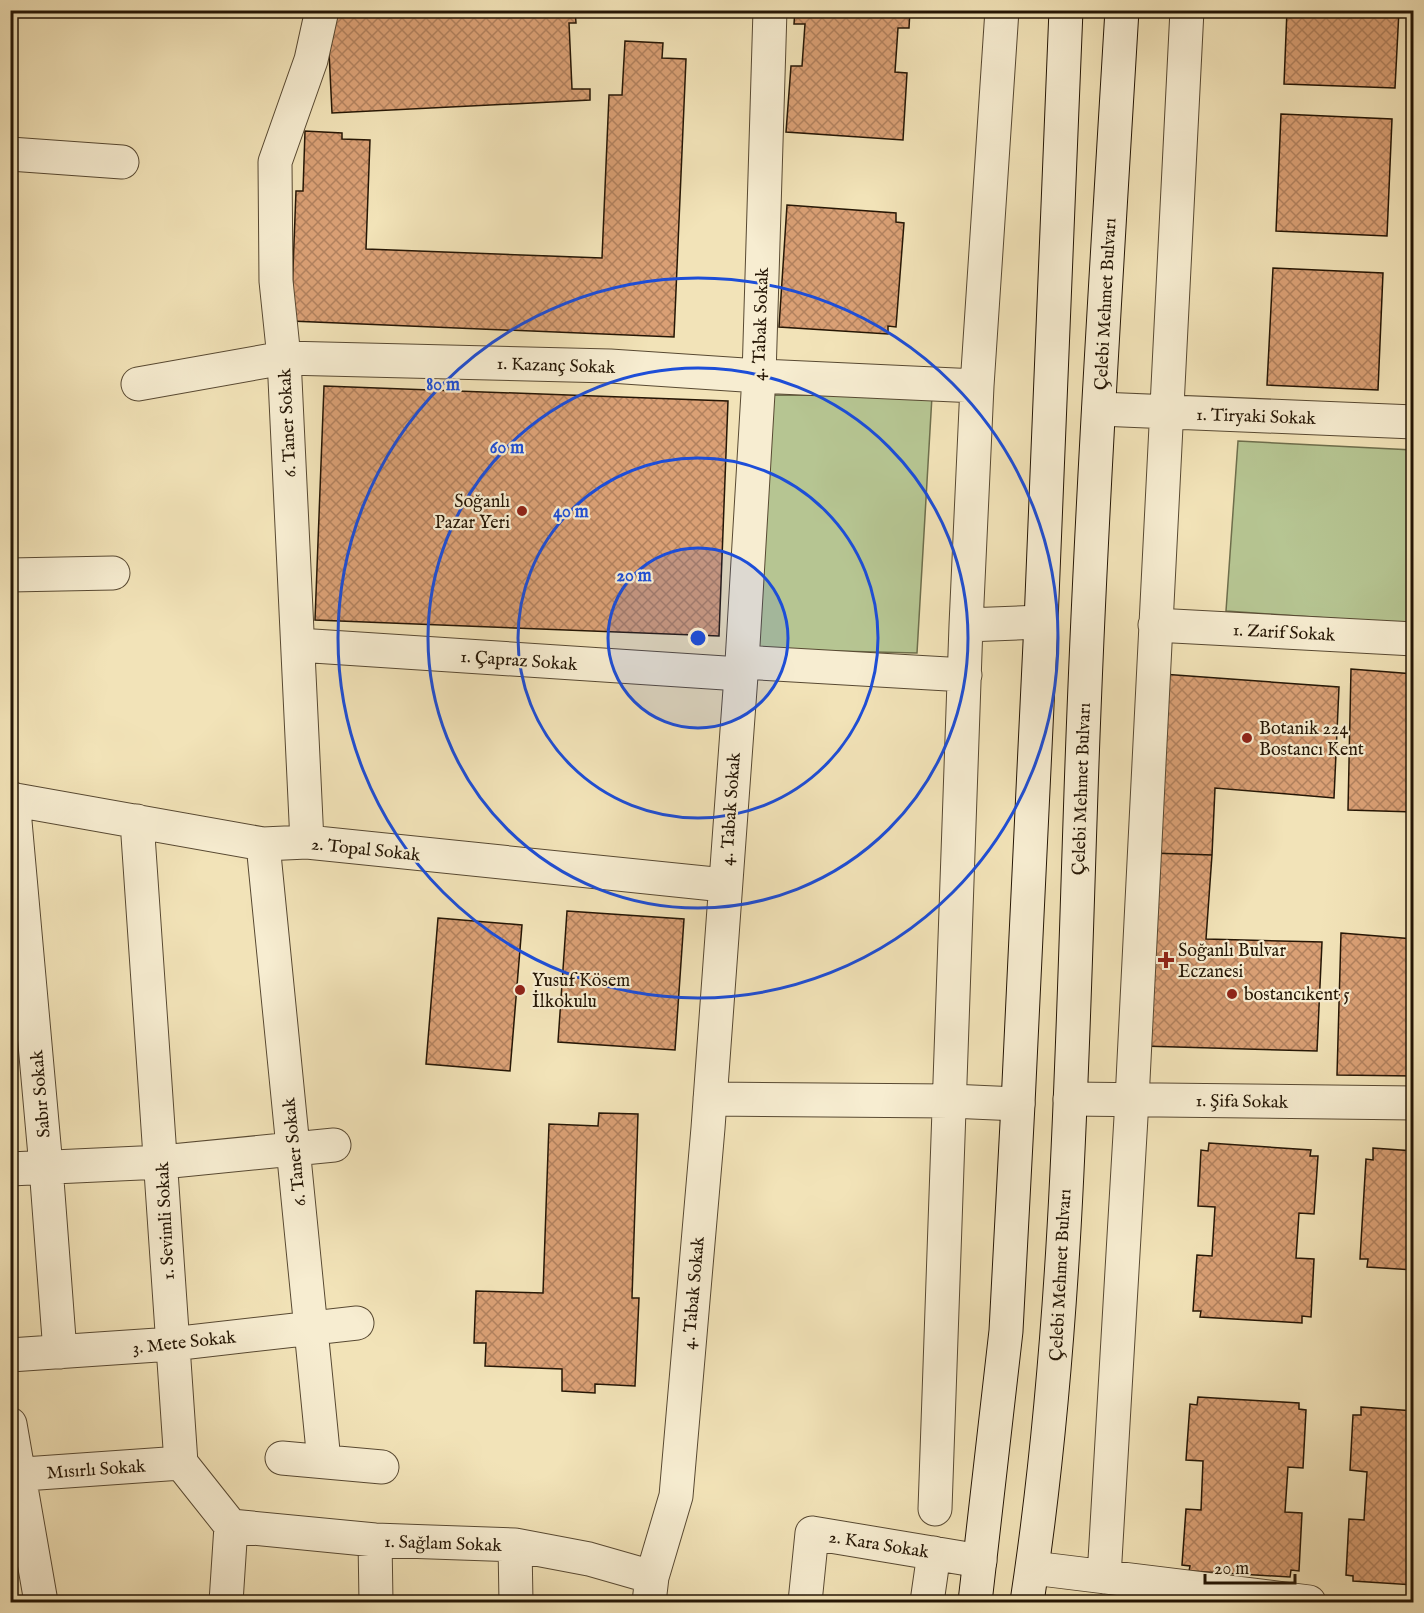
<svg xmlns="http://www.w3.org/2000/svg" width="1424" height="1613" viewBox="0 0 1424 1613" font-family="'IM FELL English',serif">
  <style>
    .green { fill: #b6c592; stroke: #6e6e4c; stroke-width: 1.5 }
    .building { fill: url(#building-cross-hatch); stroke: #251605; stroke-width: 1.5 }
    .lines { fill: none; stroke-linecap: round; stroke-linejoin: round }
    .street-casing { stroke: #584932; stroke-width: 35 }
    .secondary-casing { stroke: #251605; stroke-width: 35 }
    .street { stroke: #f7edd1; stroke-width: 33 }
    .secondary { stroke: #f7edd1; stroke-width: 33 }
    .ring { fill: none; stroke: #1d4ed8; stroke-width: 3 }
    .poi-dot { fill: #8f2418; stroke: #f7edd1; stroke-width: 2 }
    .labels { text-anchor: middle; stroke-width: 4.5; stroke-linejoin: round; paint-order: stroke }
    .street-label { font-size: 18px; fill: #251605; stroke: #f7edd1 }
    .poi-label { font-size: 18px; fill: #251605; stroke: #f7edd1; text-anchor: start }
    .centre { fill: #1d4ed8; stroke: #f7edd1; stroke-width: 3 }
    .ring-label { font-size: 18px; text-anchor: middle; font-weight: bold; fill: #1d4ed8; stroke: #f7edd1; stroke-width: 4.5; stroke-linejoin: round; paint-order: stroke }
  </style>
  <defs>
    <pattern id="building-cross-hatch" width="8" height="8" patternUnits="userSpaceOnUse" patternTransform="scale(1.5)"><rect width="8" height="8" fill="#daa075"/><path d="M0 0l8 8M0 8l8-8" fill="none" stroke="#b1815e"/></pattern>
  </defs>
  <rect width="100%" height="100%" fill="#f2e3b8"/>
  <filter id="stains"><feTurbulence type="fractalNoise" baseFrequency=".00333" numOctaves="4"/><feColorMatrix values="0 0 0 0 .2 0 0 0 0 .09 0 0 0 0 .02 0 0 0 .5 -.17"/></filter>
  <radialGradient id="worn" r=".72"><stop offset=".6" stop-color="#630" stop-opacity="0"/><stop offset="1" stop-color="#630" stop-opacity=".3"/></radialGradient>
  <path class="green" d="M771 395 932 396 917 653 753 649Z
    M1238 441 1413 450V624L1226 611Z"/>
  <path class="building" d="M327 10H575L576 23H569L572 89H590V100L332 113Z
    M795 10H910L909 28H898L895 72 907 73 903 140 786 132 791 66H802L805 24H794Z
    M1287 10H1399L1395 88 1284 84Z
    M625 41 663 43 662 58 686 59 674 337 291 321 296 191H303L305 131 342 133V139L370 140 366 249 602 258 609 95H622Z
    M1281 114 1392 119 1387 236 1276 231Z
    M787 205 896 213V222L904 223 896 327 888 326V334L779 327Z
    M1273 268 1383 273 1378 390 1267 385Z
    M324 386 728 401 719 636 315 620Z
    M1351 669 1414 674V812L1348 810Z
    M1162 674 1339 687 1334 798 1215 788 1212 855 1151 853Z
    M1151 853 1212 855 1206 939 1322 942 1317 1051 1142 1046Z
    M567 911 684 919 675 1050 558 1042Z
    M438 918 522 925 510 1071 426 1064Z
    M1341 933 1414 939V1076L1337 1075Z
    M599 1113 638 1114 632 1298H639L635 1386 595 1384V1393L562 1391V1369L485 1366 486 1343H474L476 1291 543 1293 549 1124 598 1126Z
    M1209 1143 1311 1150 1310 1156H1318L1314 1214 1299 1213 1296 1258 1314 1259 1311 1317 1302 1316V1323L1200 1317 1201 1311H1193L1197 1255 1212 1256 1215 1207 1198 1206 1201 1150 1208 1151Z
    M1373 1148 1414 1151V1270L1367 1267 1368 1259H1360L1366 1159 1373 1160Z
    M1198 1397 1299 1403V1409L1306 1410 1303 1468 1288 1467 1285 1512 1302 1513 1299 1571 1291 1570 1290 1577 1189 1571 1190 1566 1182 1565 1186 1509 1201 1510 1203 1461 1186 1460 1190 1404 1197 1405Z
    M1361 1407 1414 1411V1585L1353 1581V1576L1346 1575 1349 1519 1364 1520 1367 1472 1350 1470 1353 1415H1361Z"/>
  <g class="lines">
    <defs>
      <path id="street" d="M10 154 122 162
        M138 384 284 358 610 366 759 376 977 386
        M1099 409 1414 422
        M10 575 113 573
        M966 625 1041 622
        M1155 625 1414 639
        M298 645 740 674
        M742 662 965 675
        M10 799 263 844 307 842 724 885
        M13 799 46 1167 60 1352
        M137 821 181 1463 231 1526 226 1602
        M307 842 284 358 276 281 275 162 311 60 322 10
        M263 844 324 1461
        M710 1099 950 1101 1018 1104
        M1070 1099 1414 1103
        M10 1169 162 1162 334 1145
        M10 1355 172 1344 357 1323
        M10 1424 41 1602
        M282 1458 382 1467
        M10 1475 181 1463
        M935 1509 966 625 977 386 1002 10
        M231 1526 375 1540 515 1545 589 1559 652 1577
        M375 1540 376 1602
        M515 1545 516 1602
        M1033 1568 1309 1602
        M1104 1577 1132 1100 1187 10
        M649 1602 652 1577 676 1496 708 1128 742 662 759 376 770 10
        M805 1602 812 1533 980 1561
        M927 1602 934 1553"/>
      <path id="secondary" d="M975 1602 1006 1331 1018 1104 1041 622 1066 10
        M1027 1602C1069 1325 1072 1043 1082 763 1091 512 1107 261 1122 10"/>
    </defs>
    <use href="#street" class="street-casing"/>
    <use href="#secondary" class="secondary-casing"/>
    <use href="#street" class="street"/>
    <use href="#secondary" class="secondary"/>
  </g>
  <circle cx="698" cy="638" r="90" fill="#1d4ed8" fill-opacity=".12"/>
  <g class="ring">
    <circle cx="698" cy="638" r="90"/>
    <circle cx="698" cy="638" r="180"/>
    <circle cx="698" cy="638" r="270"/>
    <circle cx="698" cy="638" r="360"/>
  </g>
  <g class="poi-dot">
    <circle cx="522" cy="511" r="6"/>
    <circle cx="1247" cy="738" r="6"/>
    <path d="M1163 951h6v6h6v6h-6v6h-6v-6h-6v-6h6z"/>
    <circle cx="520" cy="990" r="6"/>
    <circle cx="1232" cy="994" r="6"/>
  </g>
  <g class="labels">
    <g class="street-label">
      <text transform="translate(1105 304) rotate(-87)" y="6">Çelebi Mehmet Bulvarı</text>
      <text transform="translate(760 324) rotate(-88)" y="6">4. Tabak Sokak</text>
      <text transform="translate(556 365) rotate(2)" y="6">1. Kazanç Sokak</text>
      <text transform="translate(1256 416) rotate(2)" y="6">1. Tiryaki Sokak</text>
      <text transform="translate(287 423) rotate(-93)" y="6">6. Taner Sokak</text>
      <text transform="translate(1284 632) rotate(3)" y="6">1. Zarif Sokak</text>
      <text transform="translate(519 660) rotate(4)" y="6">1. Çapraz Sokak</text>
      <text transform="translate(1081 789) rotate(-88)" y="6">Çelebi Mehmet Bulvarı</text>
      <text transform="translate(730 809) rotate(-86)" y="6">4. Tabak Sokak</text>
      <text transform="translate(366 849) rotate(6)" y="6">2. Topal Sokak</text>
      <text transform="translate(40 1094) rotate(-95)" y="6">Sabır Sokak</text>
      <text transform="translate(1242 1101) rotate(1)" y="6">1. Şifa Sokak</text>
      <text transform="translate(294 1152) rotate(-96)" y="6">6. Taner Sokak</text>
      <text transform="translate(165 1221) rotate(-93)" y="6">1. Sevimli Sokak</text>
      <text transform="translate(1060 1275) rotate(-87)" y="6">Çelebi Mehmet Bulvarı</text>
      <text transform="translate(693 1293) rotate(-85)" y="6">4. Tabak Sokak</text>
      <text transform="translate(184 1342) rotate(-6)" y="6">3. Mete Sokak</text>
      <text transform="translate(96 1469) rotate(-4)" y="6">Mısırlı Sokak</text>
      <text transform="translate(443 1543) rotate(2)" y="6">1. Sağlam Sokak</text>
      <text transform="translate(879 1544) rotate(9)" y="6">2. Kara Sokak</text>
    </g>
    <g class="poi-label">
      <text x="510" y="507" text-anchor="end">Soğanlı<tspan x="510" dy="21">Pazar Yeri</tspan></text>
      <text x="1259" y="734">Botanik 224<tspan x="1259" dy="21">Bostancı Kent</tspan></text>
      <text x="1178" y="956">Soğanlı Bulvar<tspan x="1178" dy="21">Eczanesi</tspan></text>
      <text x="532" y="986">Yusuf Kösem<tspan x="532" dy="21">İlkokulu</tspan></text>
      <text x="1244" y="1000">bostancıkent 5</text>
    </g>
  </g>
  <circle cx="698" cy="638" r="9" class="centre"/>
  <g class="ring-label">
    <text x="443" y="390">80 m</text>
    <text x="507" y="453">60 m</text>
    <text x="571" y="517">40 m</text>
    <text x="634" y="581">20 m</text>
  </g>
  <rect width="1424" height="1613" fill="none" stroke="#f2e3b8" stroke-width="36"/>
  <rect x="12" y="12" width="1400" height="1589" fill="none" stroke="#251605" stroke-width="3"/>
  <rect x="18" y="18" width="1388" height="1577" fill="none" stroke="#251605" stroke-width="1.5"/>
  <path d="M1205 1574v9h90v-9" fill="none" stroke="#251605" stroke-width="3"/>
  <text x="1214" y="1574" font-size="18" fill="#251605" stroke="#f7edd1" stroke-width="4.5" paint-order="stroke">20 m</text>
  <rect width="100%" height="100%" filter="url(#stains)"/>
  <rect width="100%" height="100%" fill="url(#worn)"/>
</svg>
